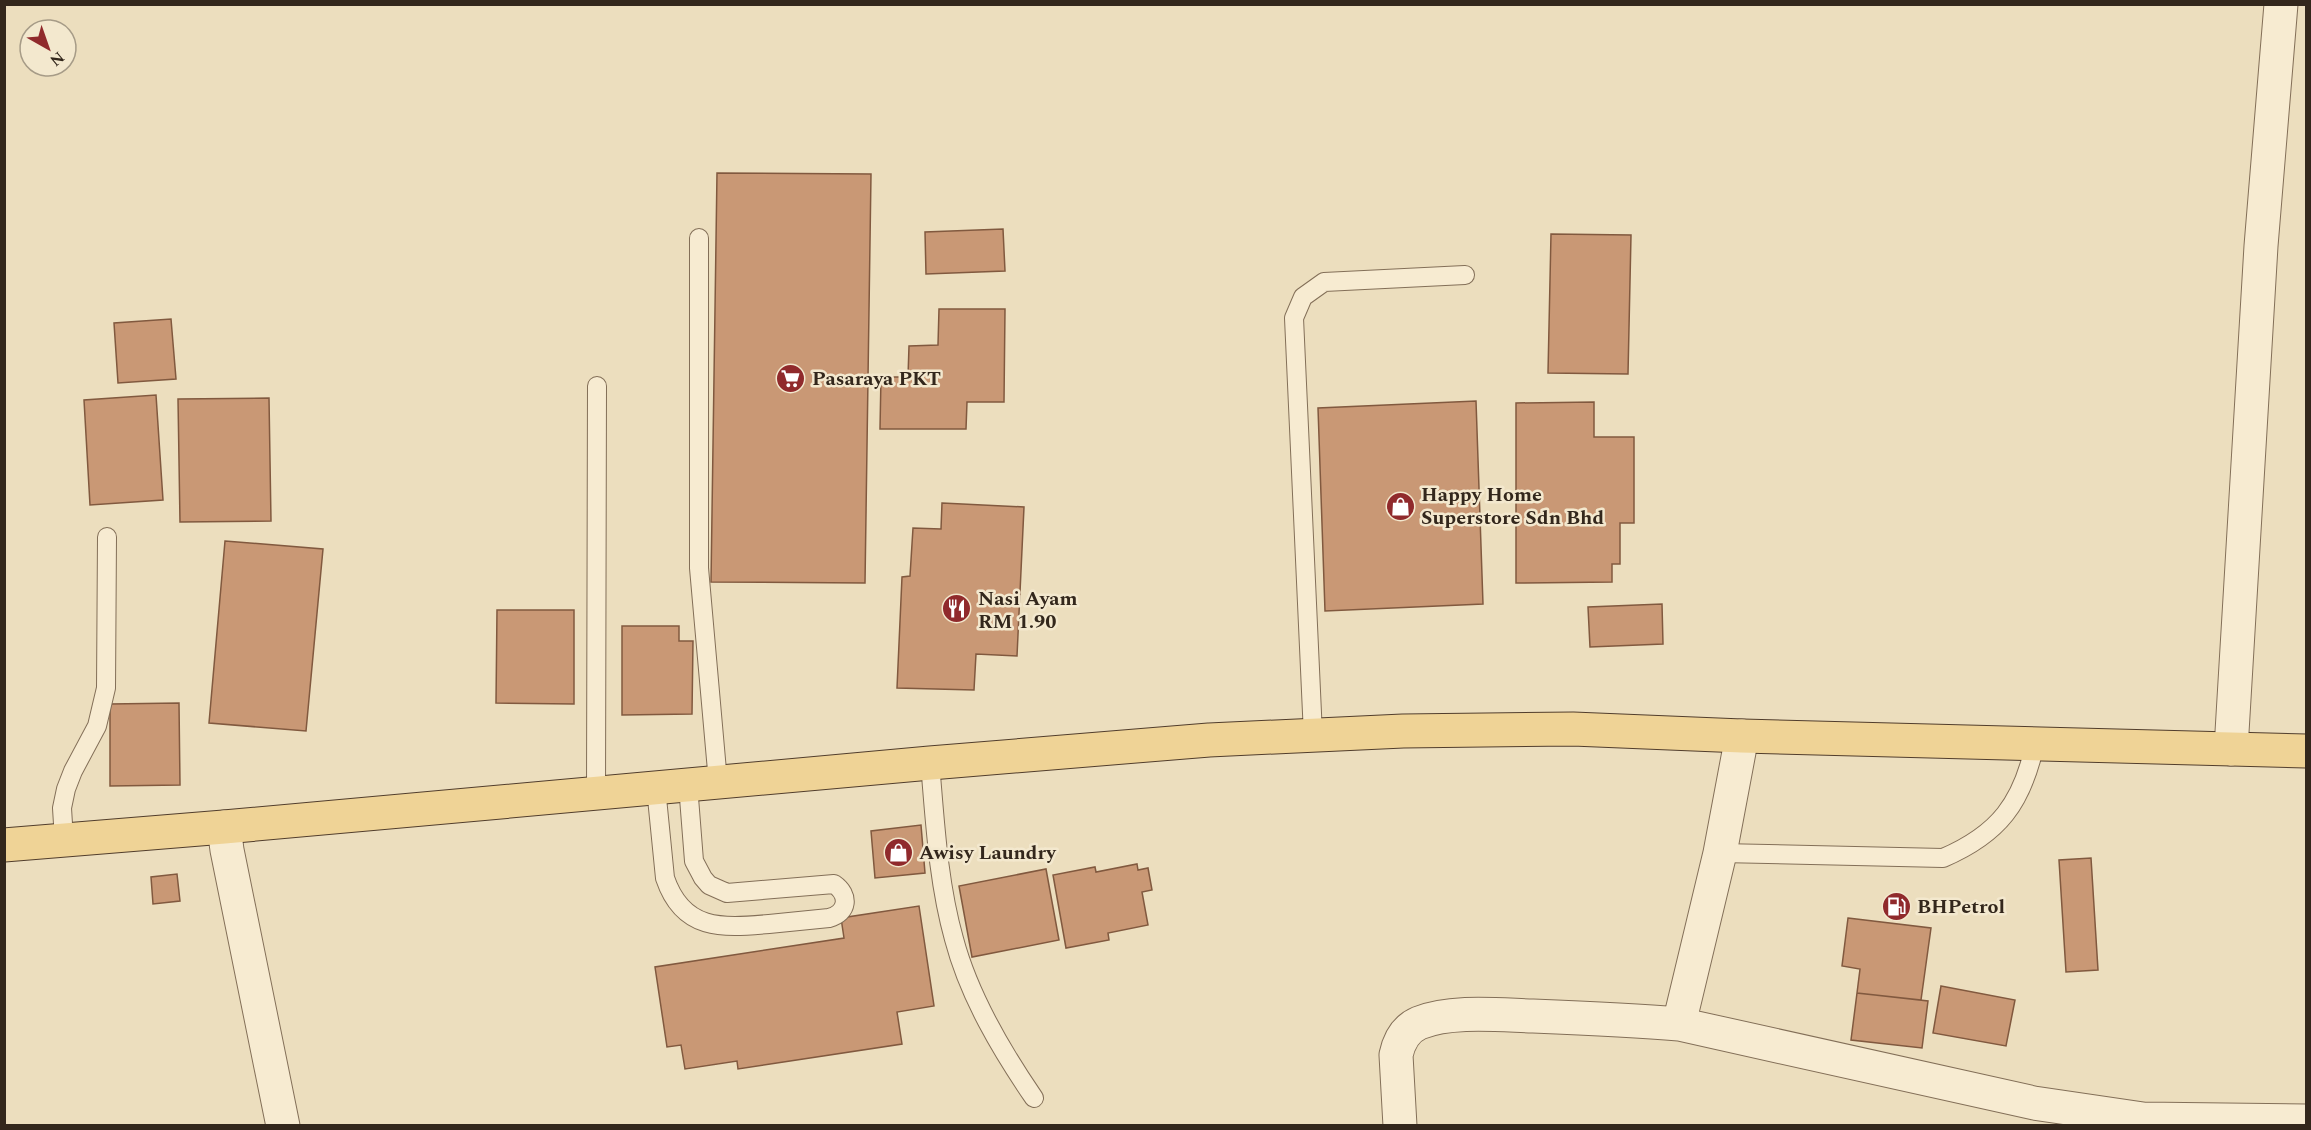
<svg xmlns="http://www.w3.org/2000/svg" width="2311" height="1130" viewBox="0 0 2311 1130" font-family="Spectral,serif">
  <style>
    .building { fill: #c99875; stroke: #81593f; stroke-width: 1.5 }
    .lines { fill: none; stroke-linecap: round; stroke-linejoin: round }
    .service-casing { stroke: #836f58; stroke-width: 20 }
    .minor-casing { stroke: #836f58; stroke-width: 35 }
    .primary-casing { stroke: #513d2c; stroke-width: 35 }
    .service { stroke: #f7ebd1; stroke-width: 18 }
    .minor { stroke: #f7ebd1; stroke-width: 33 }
    .primary { stroke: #efd396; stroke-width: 33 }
    .labels { text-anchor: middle; stroke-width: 5; stroke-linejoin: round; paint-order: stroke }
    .poi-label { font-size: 20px; font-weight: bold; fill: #33271c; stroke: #f3e8ce; text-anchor: start }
  </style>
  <rect width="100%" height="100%" fill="#ecdebe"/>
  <path class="building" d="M717 173 871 174 865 583 711 582Z
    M1003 229 1005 271 926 274 925 232Z
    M1551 234 1631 235 1628 374 1548 373Z
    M939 309H1005L1004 402H967L966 429H880L881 377H908L909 346 938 345Z
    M171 319 176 379 118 383 114 323Z
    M156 395 163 500 90 505 84 400Z
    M269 398 271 521 180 522 178 399Z
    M1476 401 1483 604 1325 611 1318 408Z
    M1594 402V437H1634V523H1620V564H1612V582L1516 583V403Z
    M942 503 1024 507 1017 656 976 654 974 690 897 688 902 577 910 576 913 528 941 529Z
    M225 541 323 549 306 731 209 723Z
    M1662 604 1663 644 1590 647 1588 607Z
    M497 610H574V704L496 703Z
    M622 626H679V641H693L692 714 622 715Z
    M179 703 180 785 110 786V704Z
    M921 825 925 873 875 878 871 831Z
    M2091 858 2098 970 2066 972 2059 860Z
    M1137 864 1138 870 1148 868 1152 890 1142 892 1148 925 1108 933 1109 940 1066 948 1053 875 1095 867 1096 872Z
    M1046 869 1059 940 972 957 959 886Z
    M177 874 180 901 153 904 151 877Z
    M919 906 934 1006 897 1012 902 1044 738 1069 737 1061 685 1069 681 1045 667 1047 655 967 844 938 841 918Z
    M1848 918 1931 928 1921 1000 1857 993 1860 969 1842 966Z
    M1941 986 2015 1000 2006 1046 1933 1033Z
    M1857 993 1928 1001 1922 1048 1851 1040Z"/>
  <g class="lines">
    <defs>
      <path id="service" d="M699 238V568L718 782
        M1313 735 1294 318 1303 297 1324 282 1465 275
        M930 763C935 821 938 882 954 939 969 996 1001 1050 1034 1098
        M656 788 665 878C683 931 721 928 769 924 789 922 809 920 829 918 848 913 850 895 834 884L727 893 709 885 703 878 694 861 688 785
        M596 793 597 386
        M64 840 62 808 66 789 73 771 97 726 106 688 107 537
        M1720 853 1943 858C1999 834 2022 803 2035 744"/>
      <path id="minor" d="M2231 749 2261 246 2281 4
        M224 827 227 850 283 1126
        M1679 1024 2034 1103 2143 1119 2306 1121
        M1400 1126 1396 1055C1399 1041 1405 1029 1419 1023 1451 1010 1499 1015 1533 1016 1582 1018 1631 1020 1679 1024L1720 853 1742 736"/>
      <path id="primary" d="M4 845 224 827 930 763 1209 740 1403 731 1573 729 1742 736 2306 751"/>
    </defs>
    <use href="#service" class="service-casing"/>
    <use href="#minor" class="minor-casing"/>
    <use href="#primary" class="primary-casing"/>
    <use href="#service" class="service"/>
    <use href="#minor" class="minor"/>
    <use href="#primary" class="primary"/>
  </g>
  <defs>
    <symbol id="supermarket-disc" viewBox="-11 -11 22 22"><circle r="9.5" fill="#902a2c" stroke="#f3e8ce"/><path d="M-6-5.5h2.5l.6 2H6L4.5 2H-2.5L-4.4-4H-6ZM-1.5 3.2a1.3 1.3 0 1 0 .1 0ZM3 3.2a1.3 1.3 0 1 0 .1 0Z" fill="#fff"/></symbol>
    <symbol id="shop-disc" viewBox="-11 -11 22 22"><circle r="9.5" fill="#902a2c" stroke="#f3e8ce"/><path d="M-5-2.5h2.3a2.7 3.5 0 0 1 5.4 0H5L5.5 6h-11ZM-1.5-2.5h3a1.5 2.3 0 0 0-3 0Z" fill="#fff"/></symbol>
    <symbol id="restaurant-disc" viewBox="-11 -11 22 22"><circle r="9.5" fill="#902a2c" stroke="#f3e8ce"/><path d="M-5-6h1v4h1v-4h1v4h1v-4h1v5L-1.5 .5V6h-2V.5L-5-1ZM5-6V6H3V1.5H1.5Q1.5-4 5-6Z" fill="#fff"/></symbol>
    <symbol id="fuel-disc" viewBox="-11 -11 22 22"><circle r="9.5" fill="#902a2c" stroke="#f3e8ce"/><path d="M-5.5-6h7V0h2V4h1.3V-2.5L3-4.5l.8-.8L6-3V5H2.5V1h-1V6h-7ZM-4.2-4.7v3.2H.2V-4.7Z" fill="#fff"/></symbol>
  </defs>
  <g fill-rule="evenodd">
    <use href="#supermarket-disc" x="774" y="362" width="33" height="33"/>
    <use href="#shop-disc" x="1384" y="490" width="33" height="33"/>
    <use href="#restaurant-disc" x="940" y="592" width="33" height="33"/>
    <use href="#shop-disc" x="882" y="836" width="33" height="33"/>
    <use href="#fuel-disc" x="1880" y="890" width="33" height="33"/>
  </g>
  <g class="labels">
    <g class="poi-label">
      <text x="812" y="385">Pasaraya PKT</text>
      <text x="1421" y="501">Happy Home<tspan x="1421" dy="23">Superstore Sdn Bhd</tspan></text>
      <text x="978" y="605">Nasi Ayam<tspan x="978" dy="23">RM 1.90</tspan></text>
      <text x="919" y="859">Awisy Laundry</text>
      <text x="1917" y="913">BHPetrol</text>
    </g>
  </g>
  <rect width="2311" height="1130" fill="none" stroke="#33271c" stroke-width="12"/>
  <g transform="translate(48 48) rotate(140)"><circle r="28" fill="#f3e8ce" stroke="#a69b87" stroke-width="1.5"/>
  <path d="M0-4.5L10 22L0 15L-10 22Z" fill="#902a2c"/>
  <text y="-9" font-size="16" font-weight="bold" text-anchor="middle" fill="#33271c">N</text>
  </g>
</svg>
